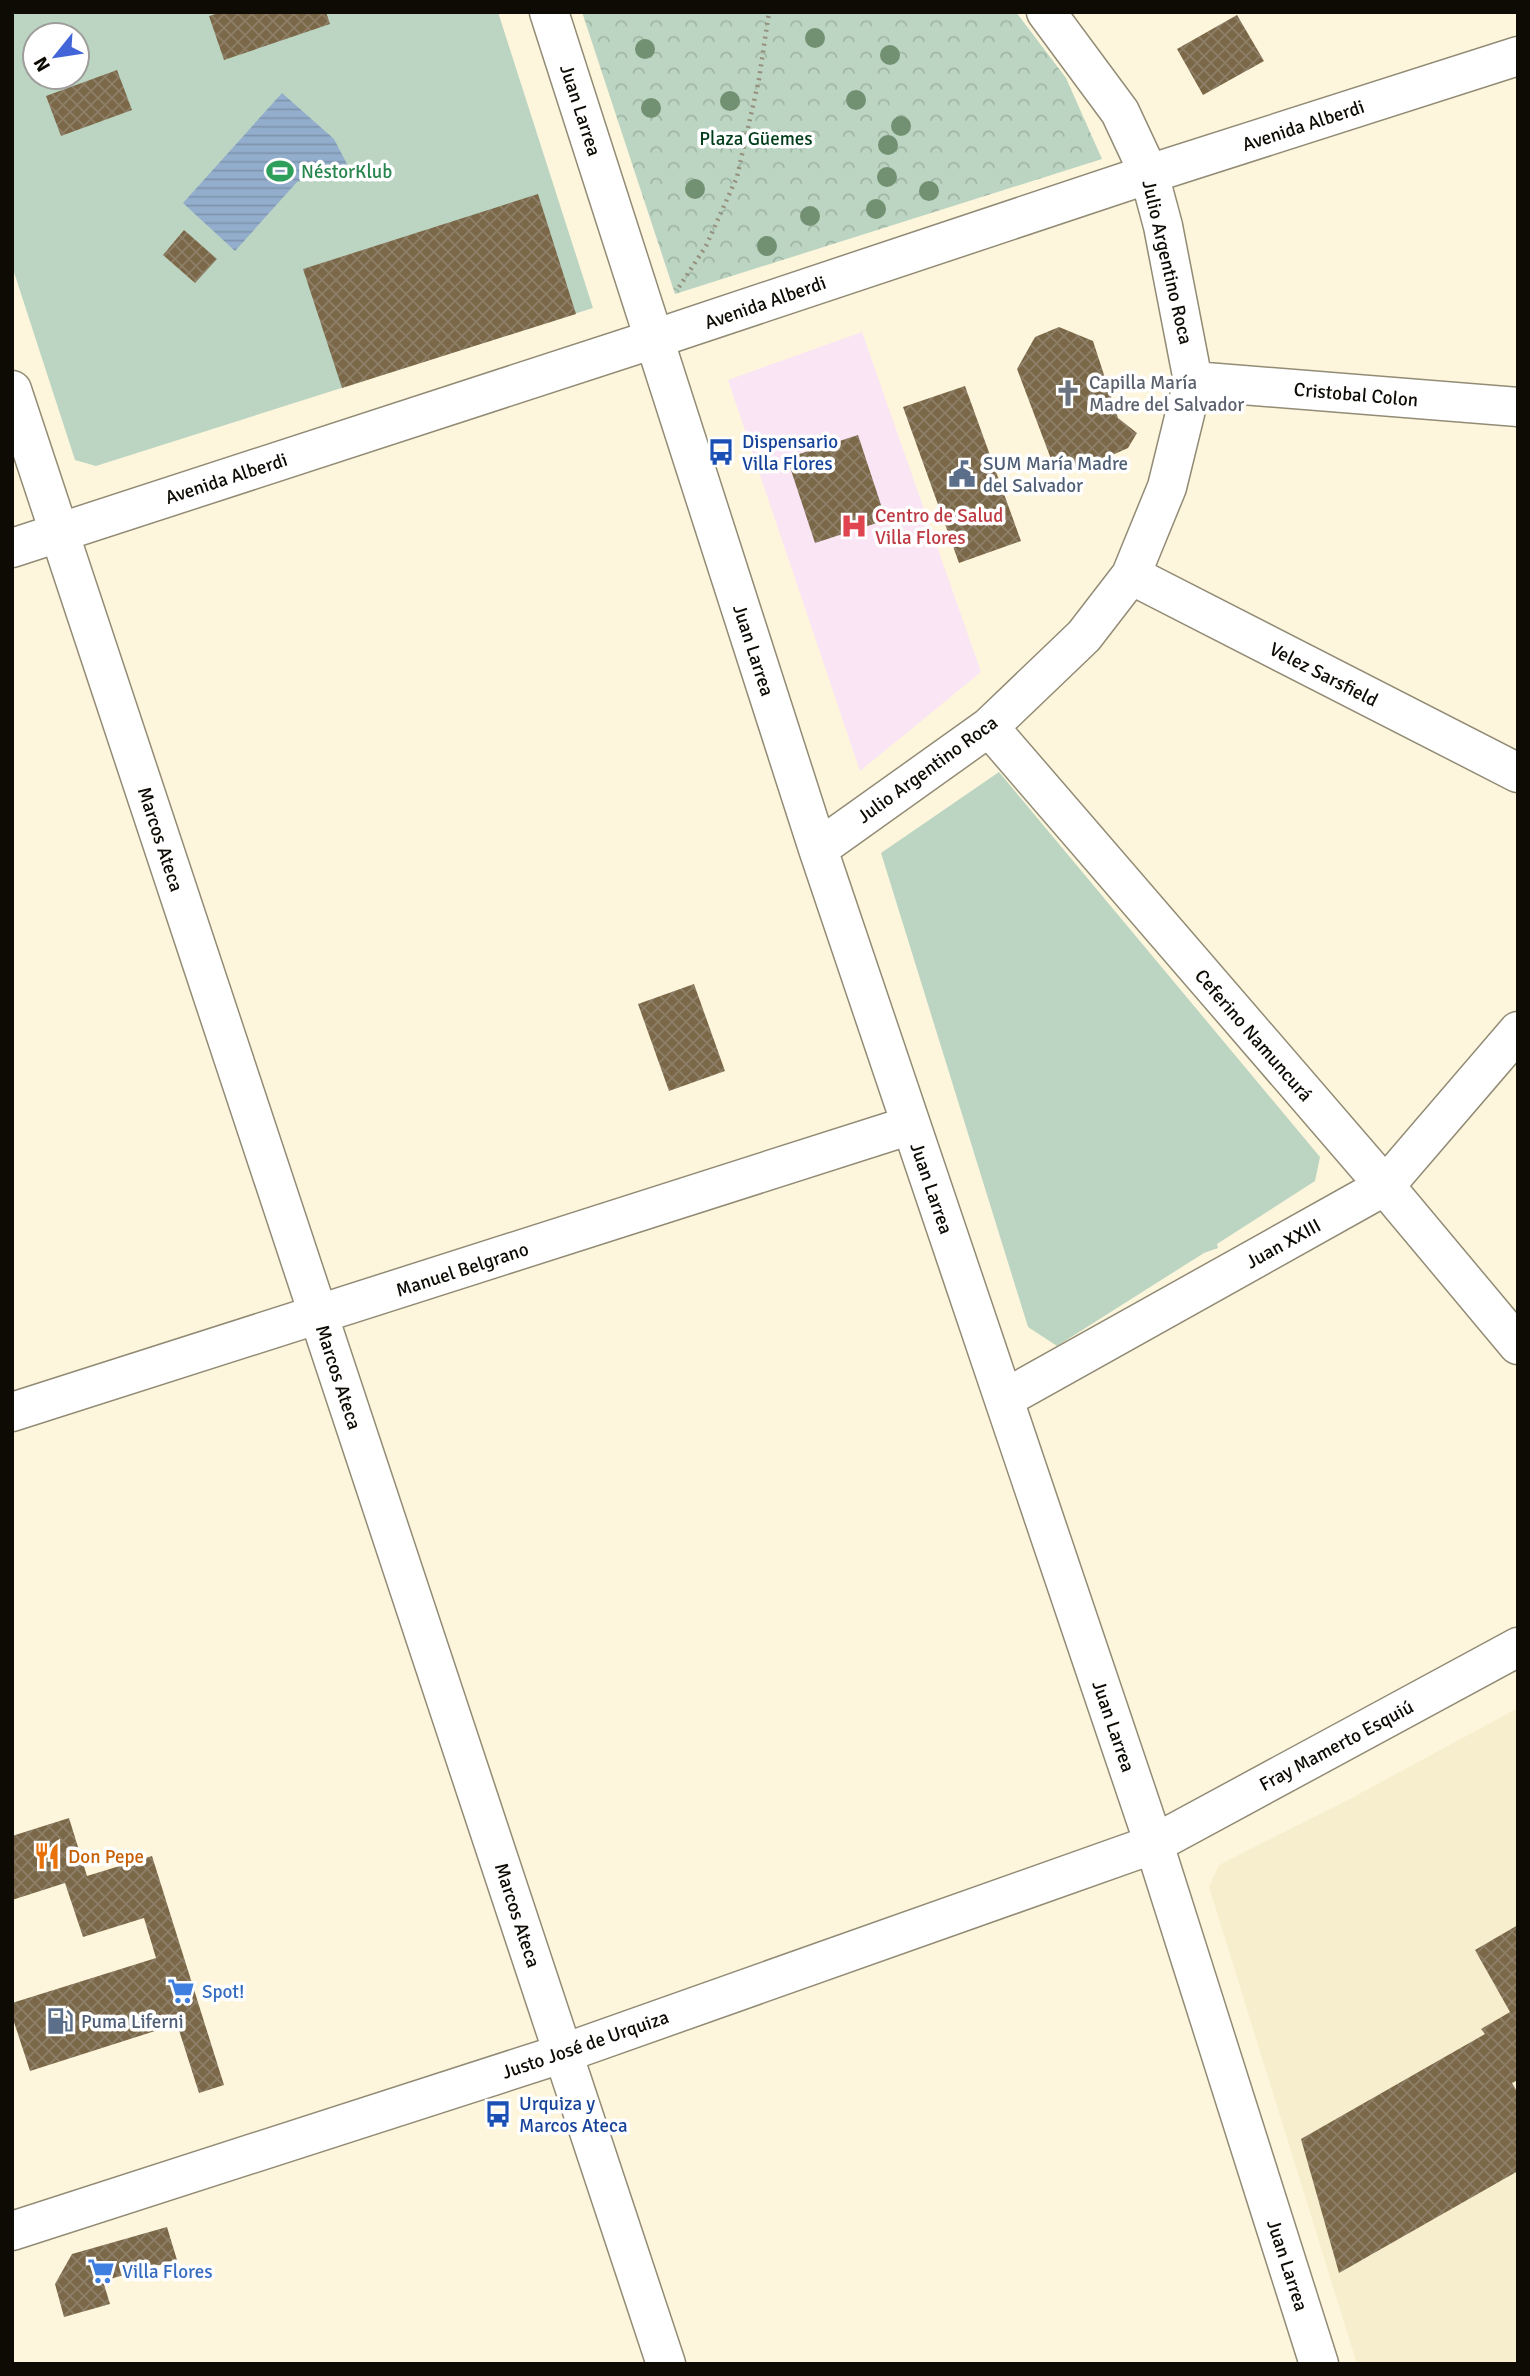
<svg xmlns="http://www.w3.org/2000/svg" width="1530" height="2376" viewBox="0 0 1530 2376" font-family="Signika,sans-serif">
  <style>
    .built { fill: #f7eecd }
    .medical { fill: #fae5f4 }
    .park { fill: url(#park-crowns) }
    .pitch { fill: #bcd5c2; fill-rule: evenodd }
    .water { fill: url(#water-rules) }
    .building { fill: url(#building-cross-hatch) }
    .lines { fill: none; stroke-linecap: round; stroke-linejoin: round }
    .minor-casing { stroke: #928b75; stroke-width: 41 }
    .major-casing { stroke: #928b75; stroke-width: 41 }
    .path { stroke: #958f7e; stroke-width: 4.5; stroke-dasharray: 2 5; stroke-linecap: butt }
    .minor { stroke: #fff; stroke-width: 38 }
    .major { stroke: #fff; stroke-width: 38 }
    .tree { fill: #729072 }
    .labels { text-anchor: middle; stroke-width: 7; stroke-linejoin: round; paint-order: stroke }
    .street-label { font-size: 19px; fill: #0e0b04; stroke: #fff }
    .park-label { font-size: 19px; fill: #003d1b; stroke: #fff }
    .leisure-label { font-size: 19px; fill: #27864d; stroke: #fff; text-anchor: start }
    .worship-label { font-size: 19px; fill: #5b616d; stroke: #fff; text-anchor: start }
    .transit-label { font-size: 19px; fill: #164399; stroke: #fff; text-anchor: start }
    .service-label { font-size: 19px; fill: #4e5e75; stroke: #fff; text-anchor: start }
    .health-label { font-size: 19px; fill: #be3a42; stroke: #fff; text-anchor: start }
    .food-label { font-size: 19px; fill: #c56008; stroke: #fff; text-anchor: start }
    .shop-label { font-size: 19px; fill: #366cbe; stroke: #fff; text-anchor: start }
  </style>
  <defs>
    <pattern id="park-crowns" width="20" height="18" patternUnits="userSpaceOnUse" patternTransform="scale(1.75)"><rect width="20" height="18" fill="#bcd5c2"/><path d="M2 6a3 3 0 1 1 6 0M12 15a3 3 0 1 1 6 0" fill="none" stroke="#a0b6a5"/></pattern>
    <pattern id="water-rules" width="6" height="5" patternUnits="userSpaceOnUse" patternTransform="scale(1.75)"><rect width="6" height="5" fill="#93aecc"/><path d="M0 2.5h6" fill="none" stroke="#7e94ae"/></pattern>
    <pattern id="building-cross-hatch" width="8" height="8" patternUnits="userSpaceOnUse" patternTransform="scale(1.75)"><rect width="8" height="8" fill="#7b6848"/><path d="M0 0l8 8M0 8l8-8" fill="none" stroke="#8d7f68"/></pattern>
  </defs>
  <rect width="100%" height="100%" fill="#fdf6dd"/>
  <path class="built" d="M1518 1708V2364H1357L1209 1887 1219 1865 1346 1801Z"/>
  <path class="medical" d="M862 332 981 672 860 771 728 380Z"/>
  <path class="park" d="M582 12H1016L1066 78 1102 159 675 294Z"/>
  <path class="pitch" d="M12 12H498L593 308 96 466 75 460 12 266ZM35 35H77V77H35Z
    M999 772 1320 1157 1315 1181 1217 1244 1218 1248 1204 1253 1057 1346 1028 1327 881 853Z"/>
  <path class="water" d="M282 93 334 139 347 164 297 182 235 251 183 203Z"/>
  <path class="building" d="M222 12H326L330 24 224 60 209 16Z
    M1237 15 1264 61 1203 95 1177 49Z
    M117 70 132 110 61 136 46 96Z
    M538 194 576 314 342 388 303 269Z
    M184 230 217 259 195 283 163 255Z
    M1059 327 1093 341 1118 418 1137 433 1128 448 1079 470 1051 459 1017 369 1035 337Z
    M965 386 1021 541 959 563 903 407Z
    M858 435 886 520 815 543 787 458Z
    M694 984 725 1071 669 1091 638 1004Z
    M69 1818 87 1876 152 1856 224 2085 199 2093 177 2024 30 2071 12 2016V2003L156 1958 144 1918 83 1937 65 1883 12 1900V1836Z
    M1518 1925V2080L1512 2083 1518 2093V2171L1339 2273 1301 2139 1485 2034 1481 2029 1510 2012 1475 1950Z
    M167 2227 177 2260 103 2281 110 2304 64 2317 55 2284 72 2254Z"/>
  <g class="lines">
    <defs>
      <path id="minor" d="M549 12 818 849 1154 1844 1319 2364
        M1193 381 1518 407
        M12 390 666 2364
        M1131 575 1518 773
        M989 727 1385 1186 1518 1345
        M818 849 989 727 1084 636 1131 575 1167 487 1193 381 1163 226 1149 174 1120 112 1046 12
        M1004 1399 1385 1186 1518 1031
        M12 1412 911 1125
        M12 2231 564 2053 1154 1844 1518 1647"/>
      <path id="major" d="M12 548 654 339 1149 174 1518 56"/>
    </defs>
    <use href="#minor" class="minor-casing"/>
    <use href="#major" class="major-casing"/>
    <path class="path" d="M679 287 706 246 737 177 759 79 769 12"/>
    <use href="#minor" class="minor"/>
    <use href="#major" class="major"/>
  </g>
  <g class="tree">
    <circle cx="815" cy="38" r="10"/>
    <circle cx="645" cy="49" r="10"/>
    <circle cx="890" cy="55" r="10"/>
    <circle cx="856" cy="100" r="10"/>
    <circle cx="730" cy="101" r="10"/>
    <circle cx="651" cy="108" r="10"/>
    <circle cx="901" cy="126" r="10"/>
    <circle cx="888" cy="145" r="10"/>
    <circle cx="887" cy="177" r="10"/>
    <circle cx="695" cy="189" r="10"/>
    <circle cx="929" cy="191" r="10"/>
    <circle cx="876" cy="209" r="10"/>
    <circle cx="810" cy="216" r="10"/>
    <circle cx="767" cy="246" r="10"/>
  </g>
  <defs>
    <symbol id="stadium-bare" viewBox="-9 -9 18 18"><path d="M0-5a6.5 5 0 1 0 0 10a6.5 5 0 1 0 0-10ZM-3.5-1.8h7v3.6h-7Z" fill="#2e9e5b" stroke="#fff" stroke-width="2.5" paint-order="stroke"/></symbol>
    <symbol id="church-bare" viewBox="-9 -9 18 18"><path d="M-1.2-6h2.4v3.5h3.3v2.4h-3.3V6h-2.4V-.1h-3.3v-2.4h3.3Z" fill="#6b7280" stroke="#fff" stroke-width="2.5" paint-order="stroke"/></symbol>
    <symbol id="bus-bare" viewBox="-9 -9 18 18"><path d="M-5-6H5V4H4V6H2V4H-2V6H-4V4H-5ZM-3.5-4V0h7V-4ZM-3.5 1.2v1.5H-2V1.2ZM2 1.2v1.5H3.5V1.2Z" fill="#1a4fb4" stroke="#fff" stroke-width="2.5" paint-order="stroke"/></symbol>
    <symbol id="civic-bare" viewBox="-9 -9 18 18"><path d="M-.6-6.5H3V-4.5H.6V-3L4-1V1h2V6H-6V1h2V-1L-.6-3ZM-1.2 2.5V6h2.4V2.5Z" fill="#5c6f8a" stroke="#fff" stroke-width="2.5" paint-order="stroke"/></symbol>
    <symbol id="hospital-bare" viewBox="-9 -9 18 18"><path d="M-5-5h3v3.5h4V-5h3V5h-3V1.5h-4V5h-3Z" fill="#e0444e" stroke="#fff" stroke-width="2.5" paint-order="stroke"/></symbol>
    <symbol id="restaurant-bare" viewBox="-9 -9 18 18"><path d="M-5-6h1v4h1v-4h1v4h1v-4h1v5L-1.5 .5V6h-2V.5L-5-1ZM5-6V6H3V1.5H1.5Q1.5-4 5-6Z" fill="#e8710a" stroke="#fff" stroke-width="2.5" paint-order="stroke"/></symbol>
    <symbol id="supermarket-bare" viewBox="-9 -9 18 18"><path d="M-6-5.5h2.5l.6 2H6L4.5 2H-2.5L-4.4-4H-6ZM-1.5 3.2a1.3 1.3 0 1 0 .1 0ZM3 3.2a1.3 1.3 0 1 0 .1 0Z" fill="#3f7fe0" stroke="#fff" stroke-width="2.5" paint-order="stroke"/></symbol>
    <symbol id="fuel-bare" viewBox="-9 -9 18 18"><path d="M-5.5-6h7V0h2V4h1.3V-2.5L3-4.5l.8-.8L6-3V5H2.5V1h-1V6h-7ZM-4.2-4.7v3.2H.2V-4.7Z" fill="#5c6f8a" stroke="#fff" stroke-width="2.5" paint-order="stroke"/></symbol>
  </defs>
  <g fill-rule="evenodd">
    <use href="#stadium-bare" x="261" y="152" width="38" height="38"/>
    <use href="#church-bare" x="1049" y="374" width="38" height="38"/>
    <use href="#bus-bare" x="702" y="433" width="38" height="38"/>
    <use href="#civic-bare" x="943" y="455" width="38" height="38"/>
    <use href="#hospital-bare" x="835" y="507" width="38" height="38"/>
    <use href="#restaurant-bare" x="28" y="1837" width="38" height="38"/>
    <use href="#supermarket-bare" x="162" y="1972" width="38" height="38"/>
    <use href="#fuel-bare" x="41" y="2002" width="38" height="38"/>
    <use href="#bus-bare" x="479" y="2095" width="38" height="38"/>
    <use href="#supermarket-bare" x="82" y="2252" width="38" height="38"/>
  </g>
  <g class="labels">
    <g class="street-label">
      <text transform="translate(581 110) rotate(72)" y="7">Juan Larrea</text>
      <text transform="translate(1303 125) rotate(-18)" y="7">Avenida Alberdi</text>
      <text transform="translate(1168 262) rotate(77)" y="7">Julio Argentino Roca</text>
      <text transform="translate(765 302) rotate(-19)" y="7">Avenida Alberdi</text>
      <text transform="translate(1356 394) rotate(5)" y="7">Cristobal Colon</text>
      <text transform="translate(226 478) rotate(-18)" y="7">Avenida Alberdi</text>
      <text transform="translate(754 650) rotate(72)" y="7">Juan Larrea</text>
      <text transform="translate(1324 674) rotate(27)" y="7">Velez Sarsfield</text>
      <text transform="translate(927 769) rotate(-36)" y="7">Julio Argentino Roca</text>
      <text transform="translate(161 839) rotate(72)" y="7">Marcos Ateca</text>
      <text transform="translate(1254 1035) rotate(49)" y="7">Ceferino Namuncurá</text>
      <text transform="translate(932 1188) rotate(71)" y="7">Juan Larrea</text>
      <text transform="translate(1283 1243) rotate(-29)" y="7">Juan XXIII</text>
      <text transform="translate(462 1269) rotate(-18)" y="7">Manuel Belgrano</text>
      <text transform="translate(339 1377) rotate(72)" y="7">Marcos Ateca</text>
      <text transform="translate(1114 1726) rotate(71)" y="7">Juan Larrea</text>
      <text transform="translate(1336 1745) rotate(-28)" y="7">Fray Mamerto Esquiú</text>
      <text transform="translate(518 1915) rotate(72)" y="7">Marcos Ateca</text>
      <text transform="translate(585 2044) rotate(-19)" y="7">Justo José de Urquiza</text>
      <text transform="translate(1288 2265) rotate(72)" y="7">Juan Larrea</text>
    </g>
    <g class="park-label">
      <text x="756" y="145">Plaza Güemes</text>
    </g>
    <g class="leisure-label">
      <text x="301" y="178">NéstorKlub</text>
    </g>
    <g class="worship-label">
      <text x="1089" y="389">Capilla María<tspan x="1089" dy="22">Madre del Salvador</tspan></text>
    </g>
    <g class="transit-label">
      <text x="742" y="448">Dispensario<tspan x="742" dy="22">Villa Flores</tspan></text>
      <text x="519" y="2110">Urquiza y<tspan x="519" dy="22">Marcos Ateca</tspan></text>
    </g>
    <g class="service-label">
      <text x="983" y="470">SUM María Madre<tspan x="983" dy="22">del Salvador</tspan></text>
      <text x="81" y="2028">Puma Liferni</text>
    </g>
    <g class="health-label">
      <text x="875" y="522">Centro de Salud<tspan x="875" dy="22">Villa Flores</tspan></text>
    </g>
    <g class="food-label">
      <text x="68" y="1863">Don Pepe</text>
    </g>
    <g class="shop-label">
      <text x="202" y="1998">Spot!</text>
      <text x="122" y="2278">Villa Flores</text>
    </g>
  </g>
  <rect width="1530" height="2376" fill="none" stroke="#0e0b04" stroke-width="28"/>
  <g transform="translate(56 56) rotate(240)"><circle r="33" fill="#ffffff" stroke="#9f9d9b" stroke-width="2"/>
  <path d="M0-5L12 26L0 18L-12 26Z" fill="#4266d8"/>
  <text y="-10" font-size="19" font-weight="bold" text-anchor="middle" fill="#0e0b04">N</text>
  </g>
</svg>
